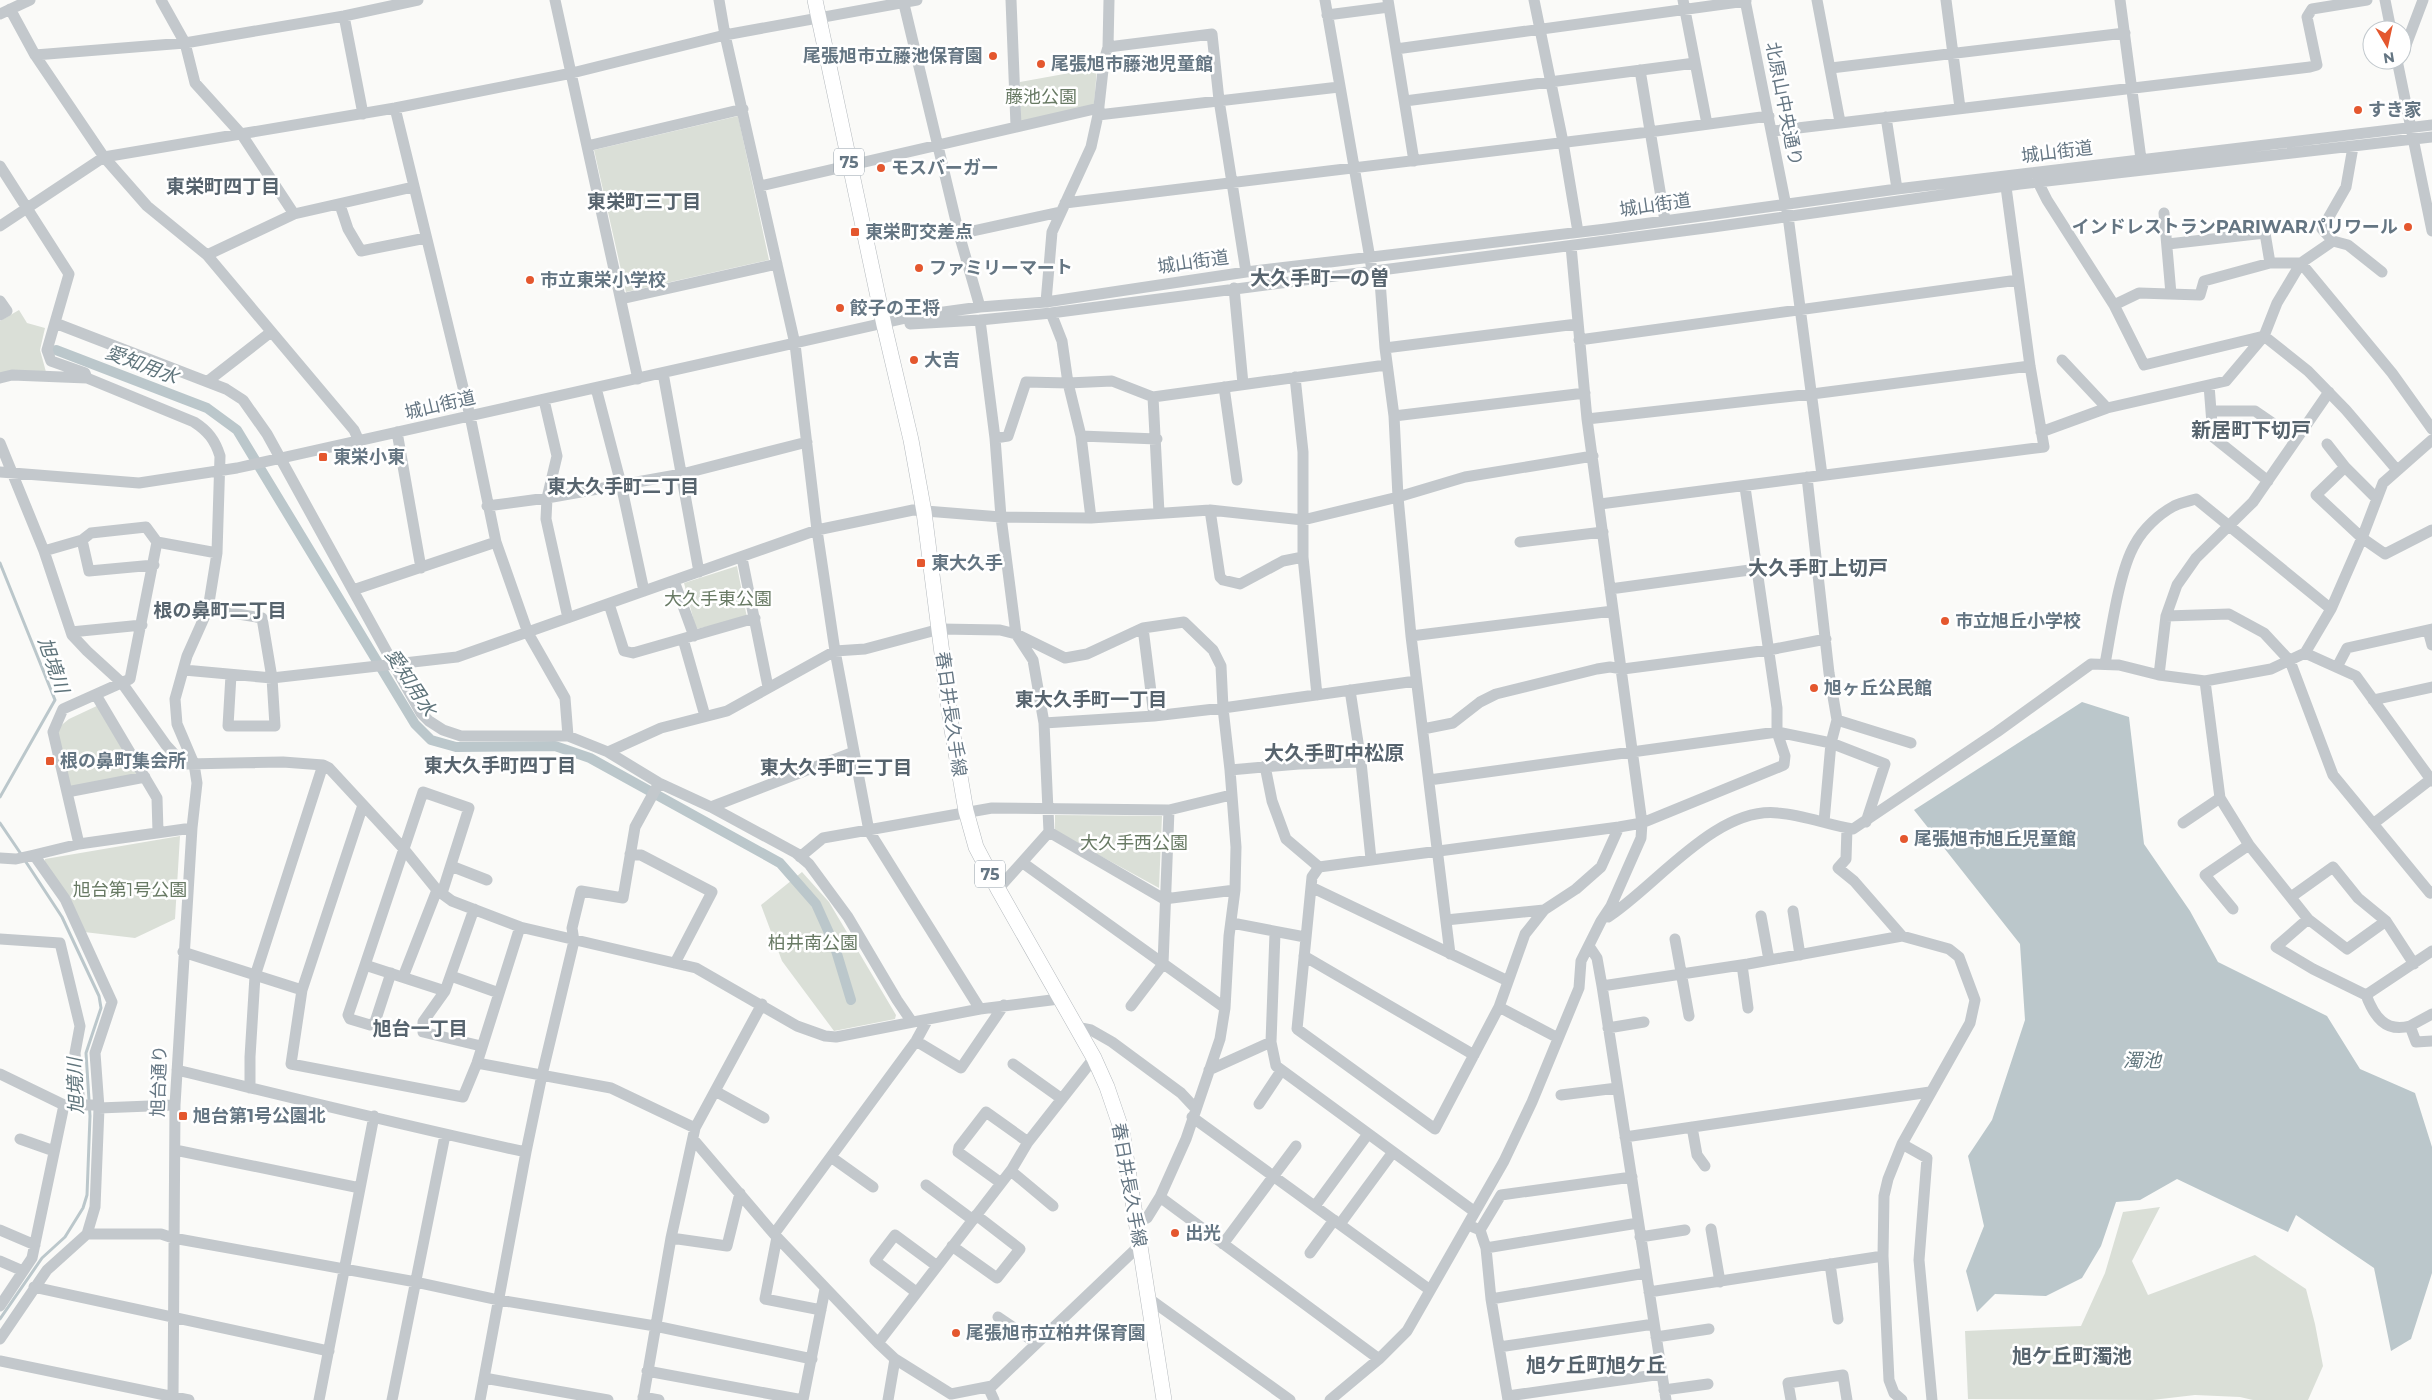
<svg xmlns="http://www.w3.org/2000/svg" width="2432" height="1400" viewBox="0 0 2432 1400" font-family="Montserrat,'Noto Sans JP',sans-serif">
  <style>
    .green { fill: #dadfd7 }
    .water { fill: #bbc7cb }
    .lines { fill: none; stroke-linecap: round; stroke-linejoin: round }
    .stream { stroke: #bbc7cb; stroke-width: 3 }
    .canal { stroke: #bbc7cb; stroke-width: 10 }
    .major-casing { stroke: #b5babe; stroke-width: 16 }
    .minor { stroke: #c3c8cc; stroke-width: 11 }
    .major { stroke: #fff; stroke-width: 15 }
    .poi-dot { fill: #e4572e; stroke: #fff; stroke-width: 2 }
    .labels { text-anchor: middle; stroke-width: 5; stroke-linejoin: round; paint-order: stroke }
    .shield { fill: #fff; stroke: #939fa8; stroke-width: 1 }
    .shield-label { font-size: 16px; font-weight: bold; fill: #657683 }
    .poi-label { font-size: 18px; font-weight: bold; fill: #657683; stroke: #fff; text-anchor: start }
    .park-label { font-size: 18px; fill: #687a64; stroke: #fff }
    .street-label { font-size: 18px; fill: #657683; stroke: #fff }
    .neighbourhood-label { font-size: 19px; font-weight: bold; fill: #57646e; stroke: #fff }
    .water-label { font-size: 19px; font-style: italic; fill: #60757c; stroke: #fff }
    .quarter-label { font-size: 20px; font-weight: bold; fill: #57646e; stroke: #fff }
  </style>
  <rect width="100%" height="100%" fill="#fafaf8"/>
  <path class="green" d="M1097 68 1094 105 1021 121 1020 82Z
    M738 116 769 260 626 292 594 150Z
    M19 310 27 323 45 328 40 350 46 372 0 375V321Z
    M737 566 747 618 696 629 684 583Z
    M101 704 138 774 71 792 53 732 69 719Z
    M1055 815 1162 816 1159 888 1055 831Z
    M180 836 175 919 135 938 84 932 44 865 45 859Z
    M802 872 829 902 896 1015 895 1019 834 1031 782 961 761 905Z
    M2160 1207 2132 1261 2148 1295 2255 1255 2306 1289 2315 1324 2323 1366 2308 1400H2253L2240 1397 2195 1395 2152 1400 1968 1399 1965 1331 2081 1326 2105 1273 2123 1212Z"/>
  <path class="water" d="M2082 702 2129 717 2144 844 2190 911 2218 962 2327 1016 2360 1069 2415 1093 2432 1147V1273L2411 1339 2391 1351 2374 1268 2296 1215 2288 1232 2177 1179 2140 1200 2116 1202 2101 1246 2082 1278 2046 1296 1995 1294 1977 1312 1966 1271 1984 1226 1968 1156 1992 1120 2025 1020 2020 944 1914 810Z"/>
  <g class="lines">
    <path class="stream" d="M0 563 55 700 0 797
      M0 823 21 854
      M0 1319 42 1258 65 1237 83 1208 87 1195 90 1116 86 1053 101 1008 99 996 62 917 24 859"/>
    <path class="canal" d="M56 350 207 408 237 430 415 724 431 740 456 747 555 746 590 758 780 863 816 904 834 944 851 1000"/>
    <defs>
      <path id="major" d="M815 0 884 325 911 440 924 512 951 724 966 811 976 847 998 889 1094 1058 1107 1087 1122 1131 1164 1400"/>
    </defs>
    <use href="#major" class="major-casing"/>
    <path class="minor" d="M161 0 185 43 195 83 242 135 294 214
      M555 0 638 379
      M719 0 725 35 795 344 817 530 835 651 869 831 980 1009
      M903 0 959 234 980 307
      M1011 0 1016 126
      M1325 0 1372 270 1380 281 1385 348 1394 416 1398 497 1411 636 1450 954
      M1388 0 1414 161
      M1534 0 1563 142 1578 232
      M1683 0 1707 124
      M1745 0 1788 216 1822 475
      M1817 0 1840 122
      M1946 0 1960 108
      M2120 0 2141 159
      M2385 0 2391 30
      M10 9 35 55 104 157 147 206 207 255 354 430 359 441
      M0 14 30 0
      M1327 15 1389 7
      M344 16 363 114
      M2406 45 2423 0
      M1108 47 1212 34 1219 100 1246 272
      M1396 49 1746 1
      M35 55 185 43 344 16 418 0
      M2397 60 2432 231
      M1831 68 2125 33
      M1640 70 1665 221
      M1405 101 1695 63
      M395 108 470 416 496 542 528 633 565 698 568 736
      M1098 115 1339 87
      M1886 117 1897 189
      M1773 131 2310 67 2317 65 2307 17 2312 9 2367 0
      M587 146 743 109
      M0 166 69 274 47 350 51 361 85 373 87 378 194 422C208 431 215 440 220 456L217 553 208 609 187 656 175 699 177 724 194 764 197 783 192 828 175 1105 173 1400
      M2038 182 2047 200 2114 305 2144 365 2264 336
      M760 186 1099 108
      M1065 203 1649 132 1769 116
      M340 205 348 229 361 251 426 238
      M2164 213 2171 294
      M0 226 104 157 395 108 572 73 725 35 917 0
      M959 234 1060 212
      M2333 241 2348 245 2382 272
      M2168 244 2265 233 2270 263
      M207 255 294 214 413 187
      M1234 288 1243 384
      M621 299 777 264
      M0 301 7 311 0 315
      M1046 302 1052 232 1091 147 1098 115 1104 61 1108 47 1109 0
      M2114 305 2139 293 2200 295 2204 281 2270 263H2301L2392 373 2432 429
      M1051 313 1062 341 1068 383 1081 436 1091 518
      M980 320 995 438 1001 517 1016 634 1033 660 1044 723 1049 832 998 889
      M55 323 226 389 243 400 267 434 394 665 421 713 429 721 443 730 461 736H568L608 752 659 783 711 807 796 853 809 864 848 917 897 1000 912 1022
      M910 324 980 320 1051 313 1713 227 2020 184 2432 137
      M2264 336 2308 371 2346 410 2397 470
      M1579 340 2018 280
      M1385 348 1577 324
      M2062 360 2107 408
      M663 373 699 572
      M1295 377 1303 452V557L1317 695
      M0 378 12 375 87 378
      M208 381 271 332
      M2209 385 2213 437 2268 481
      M1224 387 1237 480
      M596 388 621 484 644 591
      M1153 397 1159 513
      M544 400 557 456 547 498 546 519 568 618
      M2211 411H2255L2296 439
      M1394 416 1585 393
      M1587 419 1812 394 2030 366
      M397 432 421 568
      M2041 432 2107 408 2226 381 2264 336 2277 303 2301 263 2333 241 2322 229 2346 187 2353 147
      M1081 436 1157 439
      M995 438 1008 436 1026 382 1068 383 1112 381 1153 397 1386 365
      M0 443 44 551 72 635 87 651 122 683 166 745 177 757 188 764 283 762 323 765 329 768 403 848 437 890 452 901 520 927 696 968 797 1026 825 1036 836 1037 980 1009 1059 999
      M2327 444 2345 467 2377 499
      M2345 467 2316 495 2362 538 2385 554 2432 530
      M0 472 139 483 237 468 915 316 980 307 1046 302 1246 272 1606 229 1897 189 2432 125
      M1807 477 1829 673 1837 720 1831 743 1824 822
      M1600 504 2044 447 2030 366 2006 187
      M487 506 547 498 682 474 807 442
      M1210 510 1220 577 1223 580 1240 584 1283 561 1303 557
      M82 540 89 571 154 565
      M157 542 217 553
      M1520 542 1603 532
      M44 551 82 540 91 533 146 527 157 542 130 679 63 709 53 732 79 844
      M742 558 768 687
      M674 581 694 636
      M1610 589 1757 569
      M353 590 496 542
      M609 604 624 651 633 653 755 618
      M208 609 262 618 272 678 275 726H228L231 675
      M2166 616 2229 614 2264 633 2290 661 2333 775 2430 893 2432 892
      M1143 628 1154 716
      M2428 630 2432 645
      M71 632 142 625
      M1411 636 1613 611
      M683 639 705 716
      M2305 653 2356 676 2432 781
      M2105 664C2111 632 2119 571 2135 544 2143 529 2159 514 2174 506 2180 503 2189 501 2196 499L2331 609
      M2337 667 2347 648 2432 629
      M184 670 272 678 457 657 817 530 913 510 1001 517 1091 518 1210 510 1303 520 1398 497 1465 477 1593 456
      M2159 675 2166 616 2177 585 2196 558 2253 502 2329 392
      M2205 681 2220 798 2249 845 2308 919 2347 949 2386 921
      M1350 690 1361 762 1371 859
      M96 695 157 798 158 832
      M2373 700 2432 687
      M1837 720 1911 743
      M1044 723 1154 716 1223 708 1416 681
      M1423 729 1453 723 1480 702 1496 694 1597 669 1610 667 1623 669 1769 650 1826 639
      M608 752 661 728 727 711 835 651 865 649 940 629 1000 630 1016 634 1065 658 1087 654 1143 628 1184 622 1213 650 1221 666 1223 708 1230 770 1236 847 1235 890 1229 936 1225 1008 1220 1039 1186 1139 1160 1197 1147 1218 1136 1224
      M1265 766 1272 801 1286 839 1319 867
      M1230 770 1299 764 1361 762
      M1429 780 1777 732 1831 743 1885 764 1866 822
      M67 792 145 777
      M363 805 302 990 291 1064 463 1097 477 1063 520 927
      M711 807 854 752
      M2183 823 2220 798
      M2373 824 2431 779
      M1619 827 1601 867 1576 889 1544 910 1525 934 1499 1007 1435 1129 1297 1029 1312 877 1319 867 1619 827 1642 823 1784 765 1785 756 1777 732V708L1745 487
      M1847 828 1846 859 1838 868 1854 881 1902 936
      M1049 832 1164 899 1235 890
      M630 854 641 855 712 892 675 963
      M800 857 823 838 992 808 1169 810 1231 795
      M0 858 16 859 34 855
      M1023 863 1225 1008
      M451 866 487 880
      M1311 887 1508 981
      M442 893 469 808 423 792 365 965 445 991
      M2291 897 2333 867 2358 898 2386 921 2414 964
      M474 909 445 991 423 1022V1032L481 1046
      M2233 909 2205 875 2249 845
      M1793 911 1800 955
      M1761 916 1769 960
      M1608 917C1655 887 1716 806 1778 813 1804 815 1828 825 1853 829L1997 732 2091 664 2119 665 2159 675 2205 681 2271 669 2305 653 2331 609 2362 538 2383 483 2432 440
      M2308 919 2276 947 2313 969 2366 995C2374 1016 2385 1033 2410 1026
      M1446 920 1544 910
      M1232 923 1305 937
      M1275 933 1271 1042 1276 1066 1475 1212
      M0 939 60 943 80 1026 75 1053 80 1105
      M1675 939 1689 1016
      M1589 946 1597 958 1602 986 1666 1400
      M183 952 302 990
      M1304 956 1474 1055
      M365 965 348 1015 350 1019 370 1025 375 1022 391 973
      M1742 965 1748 1008
      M451 976 499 993
      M403 977 437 890
      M1602 986 1748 964 1902 936 1949 949 1959 957 1975 1000 1970 1023 1902 1144 1888 1179 1884 1196 1883 1256 1889 1380 1894 1393 1902 1400
      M2366 995 2432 951
      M1131 1006 1163 964 1169 810
      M1499 1007 1558 1038
      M2432 1014 2410 1026 2416 1042 2432 1041
      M1076 1027 1091 1030 1112 1042 1181 1093 1196 1109
      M1608 1028 1644 1022
      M916 1041 961 1068 1004 1005
      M477 1063 611 1088 695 1128
      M1013 1064 1062 1099
      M177 1070C293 1098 409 1127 526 1152
      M1209 1070 1271 1042
      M0 1074 64 1105H99
      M250 1088V1057L255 976 323 765
      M715 1091 764 1118
      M1561 1095 1617 1088
      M1259 1104 1281 1071
      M99 1108 175 1105
      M1192 1117 1430 1290
      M1692 1127 1697 1155 1705 1166
      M1625 1137 1930 1092
      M20 1139 54 1151
      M693 1139 774 1234 878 1343 895 1359 951 1394 992 1386 1140 1245
      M1902 1144 1927 1158 1919 1260 1932 1400
      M175 1150 360 1188
      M831 1157 873 1187
      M1011 1171 1053 1206
      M1001 1183 958 1152 959 1147 986 1112 1028 1142
      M926 1185 973 1220
      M1160 1197 1379 1359
      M1315 1206 1368 1134
      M1340 1224 1393 1152
      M1468 1225 1480 1230 1486 1248 1491 1299 1508 1400
      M1711 1229 1720 1282
      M0 1230 35 1245
      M1480 1230 1501 1195 1632 1177
      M87 1234H161L173 1238 416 1282 499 1300 655 1326 812 1359
      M774 1234 916 1041 928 1019
      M777 1237 765 1299 821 1310
      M1640 1237 1685 1230
      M671 1238 727 1246 740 1193
      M1223 1244 1296 1146
      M952 1246 997 1278 1020 1249 976 1215
      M1486 1248 1638 1223
      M1310 1253 1334 1220
      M0 1261 23 1271
      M1830 1264 1838 1319
      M34 1287 329 1351
      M916 1292 875 1261 895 1235 937 1266
      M1649 1292 1883 1256
      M1148 1298 1290 1400
      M1491 1299 1646 1273
      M0 1306 32 1258 64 1105
      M998 1317 1036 1343
      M1656 1337 1709 1329
      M0 1339 47 1270 87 1234 95 1207 99 1108 95 1053 112 1002 65 899 34 855 79 844 192 828
      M878 1343 1012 1169 1028 1142 1094 1058
      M1499 1347 1654 1324
      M0 1361 189 1400
      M647 1371 803 1400
      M484 1378 608 1400
      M988 1387 994 1400
      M1664 1390 1708 1384
      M1508 1396 1662 1374
      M643 1397 659 1400
      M319 1400 374 1116
      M392 1400 445 1135
      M480 1400 526 1152 542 1075 574 941 572 928 581 891 623 898 635 827 659 783
      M643 1400 671 1238 695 1128 762 1004
      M803 1400 825 1289
      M888 1400 895 1359
      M1330 1400 1379 1359 1407 1331 1504 1161 1532 1102 1579 988 1581 961 1601 921 1611 906 1641 838 1642 823 1587 419 1571 246
      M1791 1400 1788 1383 1843 1375 1847 1400"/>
    <use href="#major" class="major"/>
  </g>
  <g class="poi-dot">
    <circle cx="993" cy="56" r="5"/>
    <circle cx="1041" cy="64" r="5"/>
    <circle cx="2358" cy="110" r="5"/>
    <circle cx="881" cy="168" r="5"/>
    <circle cx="2408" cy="227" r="5"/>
    <rect x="850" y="227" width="10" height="10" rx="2.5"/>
    <circle cx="919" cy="268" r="5"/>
    <circle cx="530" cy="280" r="5"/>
    <circle cx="840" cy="308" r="5"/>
    <circle cx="914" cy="360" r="5"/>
    <rect x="318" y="452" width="10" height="10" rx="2.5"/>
    <rect x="916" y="558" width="10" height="10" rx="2.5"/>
    <circle cx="1945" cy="621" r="5"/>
    <circle cx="1814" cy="688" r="5"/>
    <rect x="45" y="756" width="10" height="10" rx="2.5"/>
    <circle cx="1904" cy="839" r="5"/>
    <rect x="178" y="1111" width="10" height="10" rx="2.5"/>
    <circle cx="1175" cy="1233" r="5"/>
    <circle cx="956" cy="1333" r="5"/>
  </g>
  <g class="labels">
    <g class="shield">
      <rect x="834" y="148.5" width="30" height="27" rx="4"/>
      <rect x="975" y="860.5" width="30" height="27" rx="4"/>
    </g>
    <g class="shield-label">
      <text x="849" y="168">75</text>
      <text x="990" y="880">75</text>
    </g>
    <g class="poi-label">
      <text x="983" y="62" text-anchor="end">尾張旭市立藤池保育園</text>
      <text x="1051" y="70">尾張旭市藤池児童館</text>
      <text x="2368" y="116">すき家</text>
      <text x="891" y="174">モスバーガー</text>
      <text x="2398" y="233" text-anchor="end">インドレストランPARIWARパリワール</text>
      <text x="865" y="238">東栄町交差点</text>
      <text x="929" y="274">ファミリーマート</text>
      <text x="540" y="286">市立東栄小学校</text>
      <text x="850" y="314">餃子の王将</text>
      <text x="924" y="366">大吉</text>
      <text x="333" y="463">東栄小東</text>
      <text x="931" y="569">東大久手</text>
      <text x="1955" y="627">市立旭丘小学校</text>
      <text x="1824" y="694">旭ヶ丘公民館</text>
      <text x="60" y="767">根の鼻町集会所</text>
      <text x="1914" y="845">尾張旭市旭丘児童館</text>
      <text x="193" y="1122">旭台第1号公園北</text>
      <text x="1185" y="1239">出光</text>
      <text x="966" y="1339">尾張旭市立柏井保育園</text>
    </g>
    <g class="park-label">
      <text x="1041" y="103">藤池公園</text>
      <text x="718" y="605">大久手東公園</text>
      <text x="1134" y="849">大久手西公園</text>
      <text x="130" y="896">旭台第1号公園</text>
      <text x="813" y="949">柏井南公園</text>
    </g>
    <g class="street-label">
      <text transform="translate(1784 104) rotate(79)" y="6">北原山中央通り</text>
      <text transform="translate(2057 152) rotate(-7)" y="6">城山街道</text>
      <text transform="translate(1655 205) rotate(-8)" y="6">城山街道</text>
      <text transform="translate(1193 262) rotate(-8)" y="6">城山街道</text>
      <text transform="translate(440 405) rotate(-13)" y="6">城山街道</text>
      <text transform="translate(951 714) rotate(82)" y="6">春日井長久手線</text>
      <text transform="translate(159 1081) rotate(-88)" y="6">旭台通り</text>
      <text transform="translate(1129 1185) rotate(80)" y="6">春日井長久手線</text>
    </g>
    <g class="neighbourhood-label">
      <text x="223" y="193">東栄町四丁目</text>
      <text x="644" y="208">東栄町三丁目</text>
      <text x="623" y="493">東大久手町二丁目</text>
      <text x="220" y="617">根の鼻町二丁目</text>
      <text x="1091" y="706">東大久手町一丁目</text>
      <text x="500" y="772">東大久手町四丁目</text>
      <text x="836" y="774">東大久手町三丁目</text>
      <text x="420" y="1035">旭台一丁目</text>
    </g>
    <g class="water-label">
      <text transform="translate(142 364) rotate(21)" y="7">愛知用水</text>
      <text transform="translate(54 665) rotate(71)" y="7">旭境川</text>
      <text transform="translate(411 682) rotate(57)" y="7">愛知用水</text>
      <text x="2142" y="1067">濁池</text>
      <text transform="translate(75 1086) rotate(-92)" y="7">旭境川</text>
    </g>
    <g class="quarter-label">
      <text x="1320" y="285">大久手町一の曽</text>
      <text x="2251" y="437">新居町下切戸</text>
      <text x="1818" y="575">大久手町上切戸</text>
      <text x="1334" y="760">大久手町中松原</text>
      <text x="2072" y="1363">旭ケ丘町濁池</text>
      <text x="1596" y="1372">旭ケ丘町旭ケ丘</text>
    </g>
  </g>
  <g transform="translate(2387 45) rotate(171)"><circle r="24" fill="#ffffff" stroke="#c1c8cd"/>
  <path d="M0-4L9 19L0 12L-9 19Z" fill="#e4572e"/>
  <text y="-8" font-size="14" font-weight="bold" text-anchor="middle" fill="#657683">N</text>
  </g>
</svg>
